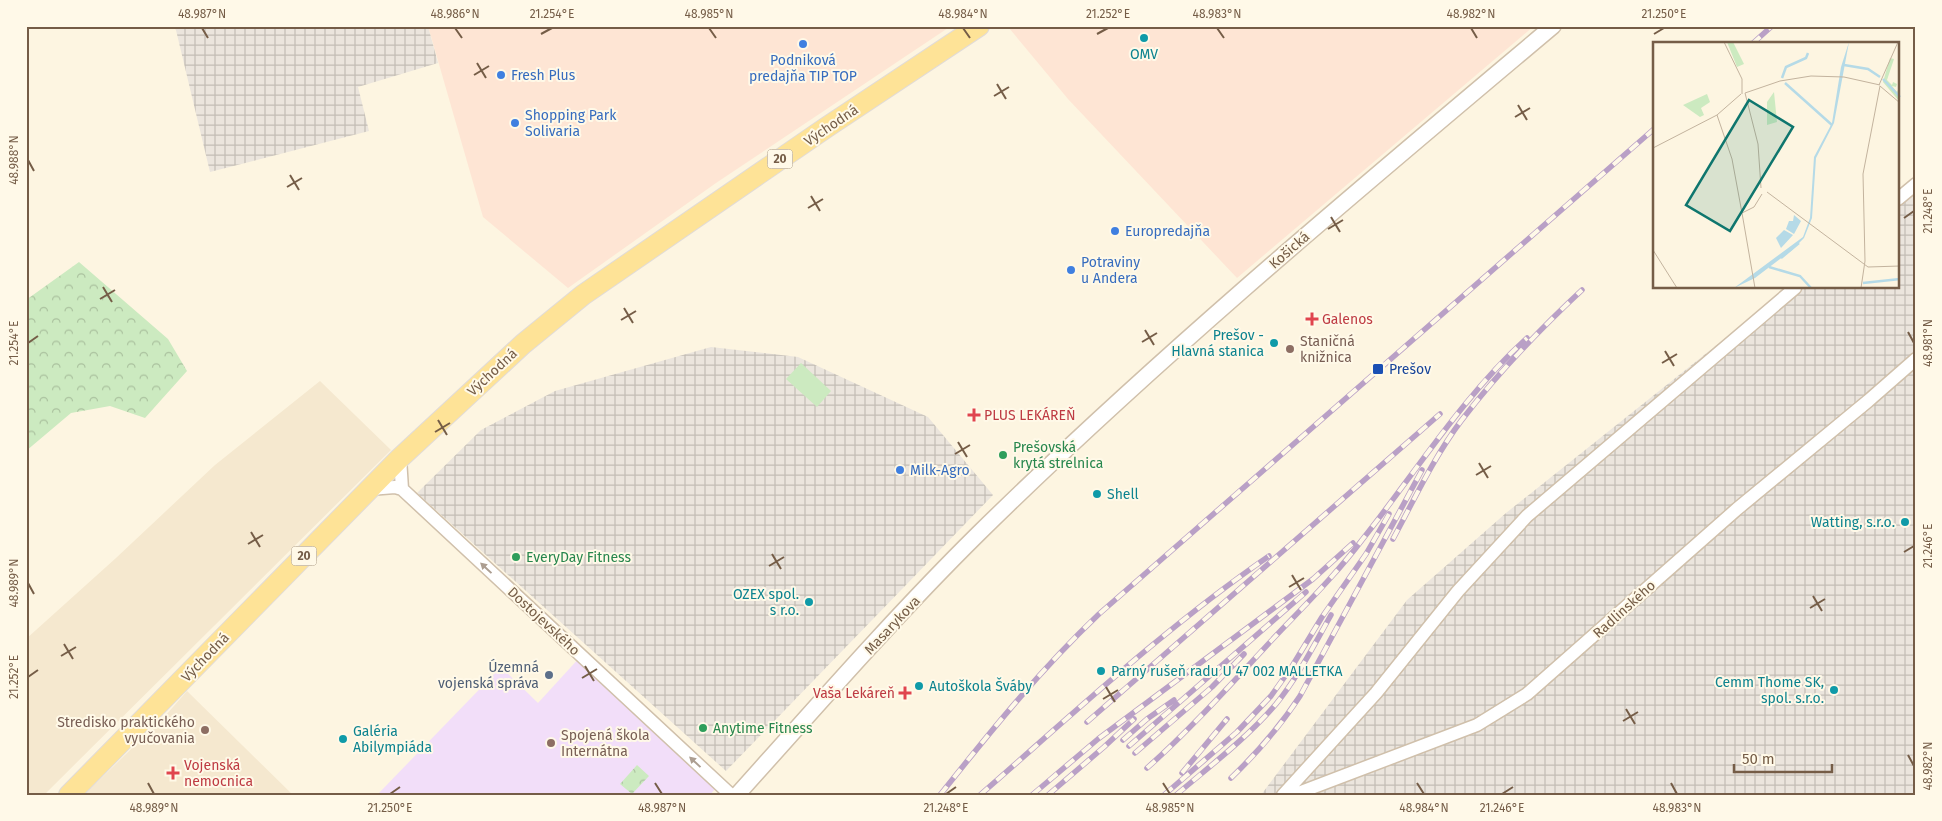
<svg xmlns="http://www.w3.org/2000/svg" width="1942" height="821" viewBox="0 0 1942 821" font-family="'Fira Sans',sans-serif">
  <style>
    .residential { fill: #f5e8cf }
    .commercial { fill: #fee5d4 }
    .industrial { fill: url(#industrial-grid) }
    .education { fill: #f2def9 }
    .green { fill: #cceac0 }
    .forest { fill: url(#forest-crowns) }
    .lines { fill: none; stroke-linecap: round; stroke-linejoin: round }
    .minor-casing { stroke: #d0c0ab; stroke-width: 15 }
    .tertiary-casing { stroke: #d0c0ab; stroke-width: 18 }
    .primary-casing { stroke: #e1dbd7; stroke-width: 22 }
    .minor { stroke: #fff; stroke-width: 12 }
    .tertiary { stroke: #fff; stroke-width: 15 }
    .primary { stroke: #fee397; stroke-width: 20 }
    .rail-casing { stroke: #b9a0c6; stroke-width: 5.5 }
    .rail { stroke: #fff9e8; stroke-width: 4; stroke-dasharray: 11; stroke-linecap: butt }
    .oneway { fill: #ac9e91 }
    .ticks { fill: none; stroke: #755d47; stroke-width: 2 }
    .culture-dot { fill: #0f9aa8; stroke: #fff9e8; stroke-width: 2 }
    .shop-dot { fill: #3f7fe0; stroke: #fff9e8; stroke-width: 2 }
    .health-dot { fill: #e0444e; stroke: #fff9e8; stroke-width: 2 }
    .education-dot { fill: #8d6e63; stroke: #fff9e8; stroke-width: 2 }
    .transit-dot { fill: #1a4fb4; stroke: #fff9e8; stroke-width: 2 }
    .leisure-dot { fill: #2e9e5b; stroke: #fff9e8; stroke-width: 2 }
    .service-dot { fill: #5c6f8a; stroke: #fff9e8; stroke-width: 2 }
    .labels { text-anchor: middle; stroke-width: 4; stroke-linejoin: round; paint-order: stroke }
    .shield { fill: #fff9e8; stroke: #9e8c77; stroke-width: 1 }
    .shield-label { font-size: 12px; font-weight: bold; fill: #755d47 }
    .culture-label { font-size: 14px; fill: #0d838f; stroke: #fff9e8; text-anchor: end }
    .shop-label { font-size: 14px; fill: #366cbe; stroke: #fff9e8; text-anchor: start }
    .street-label { font-size: 14px; fill: #755d47; stroke: #fff9e8 }
    .health-label { font-size: 14px; fill: #be3a42; stroke: #fff9e8; text-anchor: start }
    .education-label { font-size: 14px; fill: #785e54; stroke: #fff9e8; text-anchor: start }
    .transit-label { font-size: 14px; fill: #164399; stroke: #fff9e8; text-anchor: start }
    .leisure-label { font-size: 14px; fill: #27864d; stroke: #fff9e8; text-anchor: start }
    .service-label { font-size: 14px; fill: #4e5e75; stroke: #fff9e8; text-anchor: end }
    .inset-river { fill: none; stroke: #b5dae7; stroke-width: 2.5 }
    .inset-road { fill: none; stroke: #c3b39e; stroke-width: 1 }
    .view { fill: #0f766e; fill-opacity: 0.15; stroke: #0f766e; stroke-width: 2.5 }
    .inset-edge { fill: none; stroke: #755d47; stroke-width: 2.5 }
    .neatline { fill: none; stroke: #755d47; stroke-width: 2 }
    .ticks-label { font-size: 12px; text-anchor: middle; fill: #755d47 }
  </style>
  <defs>
    <pattern id="industrial-grid" width="8" height="8" patternUnits="userSpaceOnUse" patternTransform="scale(1.25)"><rect width="8" height="8" fill="#ebe5dd"/><path d="M0 4h8M4 0v8" fill="none" stroke="#c3bdb5"/></pattern>
    <pattern id="forest-crowns" width="20" height="18" patternUnits="userSpaceOnUse" patternTransform="scale(1.25)"><rect width="20" height="18" fill="#cceac0"/><path d="M2 6a3 3 0 1 1 6 0M12 15a3 3 0 1 1 6 0" fill="none" stroke="#aac19e"/></pattern>
  </defs>
  <rect width="100%" height="100%" fill="#fdf5e1"/>
  <path class="residential" d="M320 381 391 450 44 795H26V639L116 558 215 465Z
    M187 691 293 795H84L166 715Z"/>
  <path class="commercial" d="M428 26H951L716 183 568 288 483 217Z
    M1011 26H1534L1237 278 1068 99 1009 28Z"/>
  <path class="industrial" d="M175 26H428L438 63 358 87 369 131 210 172Z
    M1916 185V795H1261L1407 600 1506 513 1788 288H1898V199Z
    M711 347 798 357 928 417 993 495 726 771 417 493 481 430 555 391Z"/>
  <path class="education" d="M581 656 719 784 710 795H377L501 667 538 703Z"/>
  <path class="green" d="M801 363 831 391 817 407 786 379Z"/>
  <path class="forest" d="M79 262 168 339 187 371 145 418 110 406 71 413 26 451V300Z
    M637 765 649 776 632 794 620 784Z"/>
  <g class="lines">
    <defs>
      <path id="minor" d="M1898 199 1916 184
        M400 458 402 489 731 795
        M370 489 395 487 402 489
        M1283 795 1376 693 1458 591 1527 516 1795 288
        M1293 795 1477 725 1527 694 1737 509 1868 401 1916 359"/>
      <path id="tertiary" d="M737 795C816 707 894 617 978 534 1160 355 1357 191 1553 26"/>
      <path id="primary" d="M69 795 400 458 523 344 583 295 827 127 979 26"/>
    </defs>
    <use href="#minor" class="minor-casing"/>
    <use href="#tertiary" class="tertiary-casing"/>
    <use href="#primary" class="primary-casing"/>
    <use href="#minor" class="minor"/>
    <use href="#tertiary" class="tertiary"/>
    <use href="#primary" class="primary"/>
    <defs>
      <path id="rail" d="M1752 44 1772 26
        M1393 539C1414 500 1434 457 1461 421 1497 374 1539 330 1582 290
        M1087 722 1440 414
        M1123 740 1147 719 1174 700
        M1129 746 1306 592
        M1135 753 1212 687 1244 654
        M1147 768C1191 729 1231 684 1271 641 1302 608 1335 576 1362 540 1416 472 1462 397 1527 338
        M1182 773 1227 719
        M1231 778C1258 752 1279 728 1300 696L1422 470
        M940 795C990 732 1040 670 1099 614L1654 129
        M980 795C1074 713 1166 627 1269 556
        M1032 795 1098 739 1313 579 1353 543
        M1048 795 1104 747 1134 719
        M1164 795 1237 732 1271 696 1291 668 1322 617 1366 554 1389 514
        M1176 795C1210 766 1247 738 1276 704 1298 677 1314 645 1331 615"/>
    </defs>
    <use href="#rail" class="rail-casing"/>
    <use href="#rail" class="rail"/>
  </g>
  <defs><path id="oneway-solid" d="M-6-.8H1V-3.2L6.5 0L1 3.2V.8H-6Z" transform="scale(1.25)"/></defs>
  <g class="oneway">
    <use href="#oneway-solid" transform="translate(486 568) rotate(-137)"/>
    <use href="#oneway-solid" transform="translate(695 762) rotate(-137)"/>
  </g>
  <path class="ticks" d="M202 28 208 38M455 28 462 38M709 28 716 38M963 28 970 38M1217 28 1224 38M1471 28 1477 38M541 34 552 28M1097 34 1108 28M1654 34 1664 28M477 63 486 78M474 75 489 66M997 84 1006 99M994 96 1009 87M1518 105 1527 120M1515 117 1530 108M28 160 34 171M290 175 299 190M287 187 302 178M811 196 820 211M808 208 823 199M1331 217 1340 232M1904 218 1914 211M1328 229 1343 220M103 287 112 302M100 299 115 290M624 308 633 323M621 320 636 311M1145 330 1154 345M1908 332 1914 343M1142 342 1157 333M28 343 38 336M1665 351 1674 366M1662 363 1677 354M438 420 447 435M435 432 450 423M958 442 967 457M955 454 970 445M1479 463 1488 478M1476 475 1491 466M251 532 260 547M248 544 263 535M1904 552 1914 546M772 554 781 569M769 566 784 557M1292 575 1301 590M28 583 34 594M1289 587 1304 578M1813 596 1822 611M1810 608 1825 599M64 644 73 659M61 656 76 647M585 666 594 681M28 677 38 670M582 678 597 669M1106 687 1115 702M1103 699 1118 690M1626 709 1635 724M1623 721 1638 712M1908 755 1914 766M148 783 154 794M655 783 662 794M1163 783 1170 794M1417 783 1424 794M1671 783 1677 794M390 794 400 787M946 794 956 787M1502 794 1513 787"/>
  <g class="culture-dot">
    <circle cx="1144" cy="38" r="5"/>
    <circle cx="1274" cy="343" r="5"/>
    <circle cx="1097" cy="494" r="5"/>
    <circle cx="1905" cy="522" r="5"/>
    <circle cx="809" cy="602" r="5"/>
    <circle cx="1101" cy="671" r="5"/>
    <circle cx="919" cy="686" r="5"/>
    <circle cx="1834" cy="690" r="5"/>
    <circle cx="343" cy="739" r="5"/>
  </g>
  <g class="shop-dot">
    <circle cx="803" cy="44" r="5"/>
    <circle cx="501" cy="75" r="5"/>
    <circle cx="515" cy="123" r="5"/>
    <circle cx="1115" cy="231" r="5"/>
    <circle cx="1071" cy="270" r="5"/>
    <circle cx="900" cy="470" r="5"/>
  </g>
  <g class="health-dot">
    <path d="M1309.5 311.5h5v5h5v5h-5v5h-5v-5h-5v-5h5z"/>
    <path d="M971.5 407.5h5v5h5v5h-5v5h-5v-5h-5v-5h5z"/>
    <path d="M902.5 685.5h5v5h5v5h-5v5h-5v-5h-5v-5h5z"/>
    <path d="M170.5 765.5h5v5h5v5h-5v5h-5v-5h-5v-5h5z"/>
  </g>
  <g class="education-dot">
    <circle cx="1290" cy="349" r="5"/>
    <circle cx="205" cy="730" r="5"/>
    <circle cx="551" cy="743" r="5"/>
  </g>
  <rect class="transit-dot" x="1372" y="363" width="12" height="12" rx="2.5"/>
  <g class="leisure-dot">
    <circle cx="1003" cy="455" r="5"/>
    <circle cx="516" cy="557" r="5"/>
    <circle cx="703" cy="728" r="5"/>
  </g>
  <circle class="service-dot" cx="549" cy="675" r="5"/>
  <g class="labels">
    <g class="shield">
      <rect x="767.5" y="149.5" width="25" height="19" rx="4"/>
      <rect x="291.5" y="546.5" width="25" height="19" rx="4"/>
    </g>
    <g class="shield-label">
      <text x="780" y="163">20</text>
      <text x="304" y="560">20</text>
    </g>
    <g class="culture-label">
      <text x="1144" y="59" text-anchor="middle">OMV</text>
      <text x="1264" y="340">Prešov -<tspan x="1264" dy="16">Hlavná stanica</tspan></text>
      <text x="1107" y="499" text-anchor="start">Shell</text>
      <text x="1895" y="527">Watting, s.r.o.</text>
      <text x="799" y="599">OZEX spol.<tspan x="799" dy="16">s r.o.</tspan></text>
      <text x="1111" y="676" text-anchor="start">Parný rušeň radu U 47 002 MALLETKA</text>
      <text x="1824" y="687">Cemm Thome SK,<tspan x="1824" dy="16">spol. s.r.o.</tspan></text>
      <text x="929" y="691" text-anchor="start">Autoškola Šváby</text>
      <text x="353" y="736" text-anchor="start">Galéria<tspan x="353" dy="16">Abilympiáda</tspan></text>
    </g>
    <g class="shop-label">
      <text x="803" y="65" text-anchor="middle">Podniková<tspan x="803" dy="16">predajňa TIP TOP</tspan></text>
      <text x="511" y="80">Fresh Plus</text>
      <text x="525" y="120">Shopping Park<tspan x="525" dy="16">Solivaria</tspan></text>
      <text x="1125" y="236">Europredajňa</text>
      <text x="1081" y="267">Potraviny<tspan x="1081" dy="16">u Andera</tspan></text>
      <text x="910" y="475">Milk-Agro</text>
    </g>
    <g class="street-label">
      <text transform="translate(831 125) rotate(-34)" y="5">Východná</text>
      <text transform="translate(1289 250) rotate(-41)" y="5">Košická</text>
      <text transform="translate(492 372) rotate(-43)" y="5">Východná</text>
      <text transform="translate(1624 609) rotate(-42)" y="5">Radlinského</text>
      <text transform="translate(544 621) rotate(43)" y="5">Dostojevského</text>
      <text transform="translate(892 625) rotate(-47)" y="5">Masarykova</text>
      <text transform="translate(205 657) rotate(-46)" y="5">Východná</text>
    </g>
    <g class="health-label">
      <text x="1322" y="324">Galenos</text>
      <text x="984" y="420">PLUS LEKÁREŇ</text>
      <text x="895" y="698" text-anchor="end">Vaša Lekáreň</text>
      <text x="184" y="770">Vojenská<tspan x="184" dy="16">nemocnica</tspan></text>
    </g>
    <g class="education-label">
      <text x="1300" y="346">Staničná<tspan x="1300" dy="16">knižnica</tspan></text>
      <text x="195" y="727" text-anchor="end">Stredisko praktického<tspan x="195" dy="16">vyučovania</tspan></text>
      <text x="561" y="740">Spojená škola<tspan x="561" dy="16">Internátna</tspan></text>
    </g>
    <g class="transit-label">
      <text x="1389" y="374">Prešov</text>
    </g>
    <g class="leisure-label">
      <text x="1013" y="452">Prešovská<tspan x="1013" dy="16">krytá strelnica</tspan></text>
      <text x="526" y="562">EveryDay Fitness</text>
      <text x="713" y="733">Anytime Fitness</text>
    </g>
    <g class="service-label">
      <text x="539" y="672">Územná<tspan x="539" dy="16">vojenská správa</tspan></text>
    </g>
  </g>
  <g transform="translate(1653 42)">
    <rect width="246" height="246" fill="#fdf5e1"/>
    <path d="M237 16 241 17 234 38 239 43 240 40 244 42 243 45 239 44 244 50 246 46V59L230 40Z" fill="#cceac0"/>
    <path d="M74 0H80L91 22 84 25ZM121 50 124 80 114 83V60ZM54 52 57 60 48 66 51 73 47 75 30 63Z" fill="#cceac0"/>
    <path d="M196 0 181 81 163 116 159 176 151 196 139 208 102 236 81 246 150 195 157 176 161 115 179 81 188 25ZM141 173 148 179 141 192 133 187 136 179H140ZM131 188 140 193 128 206 123 196Z" fill="#b5dae7"/>
    <path class="inset-river" d="M191 23 215 27 227 35M129 36 133 25 153 16 155 11M230 37 247 55M132 41 179 83M128 216 146 201M116 225 147 234 158 246M210 241 247 237"/>
    <path class="inset-road" d="M71 0 89 37V52M226 43 245 0M64 73 79 117 89 171M64 73 88 52M0 106 64 73M108 146 105 102 92 51 127 39 158 34 191 35 227 43M114 150 215 225 247 224M0 208 24 246M102 246 89 171 101 165 109 152M208 246 212 219 210 132 227 44 247 61"/>
    <path class="view" d="M96 58 140 85 77 189 33 163Z"/>
    <rect width="246" height="246" class="inset-edge"/>
  </g>
  <rect width="1942" height="821" fill="none" stroke="#fff9e8" stroke-width="55"/>
  <path d="M1734 764v8h98v-8" fill="none" stroke="#755d47" stroke-width="2.5"/>
  <text x="1742" y="764" font-size="15" fill="#755d47" stroke="#fff9e8" stroke-width="4" paint-order="stroke">50 m</text>
  <rect x="28" y="28" width="1886" height="766" class="neatline"/>
  <g class="ticks-label">
    <text x="202" y="18">48.987°N</text>
    <text x="455" y="18">48.986°N</text>
    <text x="552" y="18">21.254°E</text>
    <text x="709" y="18">48.985°N</text>
    <text x="963" y="18">48.984°N</text>
    <text x="1108" y="18">21.252°E</text>
    <text x="1217" y="18">48.983°N</text>
    <text x="1471" y="18">48.982°N</text>
    <text x="1664" y="18">21.250°E</text>
    <text transform="translate(14 160) rotate(-90)" y="4">48.988°N</text>
    <text transform="translate(1928 211) rotate(-90)" y="4">21.248°E</text>
    <text transform="translate(14 343) rotate(-90)" y="4">21.254°E</text>
    <text transform="translate(1928 343) rotate(-90)" y="4">48.981°N</text>
    <text transform="translate(1928 546) rotate(-90)" y="4">21.246°E</text>
    <text transform="translate(14 583) rotate(-90)" y="4">48.989°N</text>
    <text transform="translate(14 677) rotate(-90)" y="4">21.252°E</text>
    <text transform="translate(1928 766) rotate(-90)" y="4">48.982°N</text>
    <text x="154" y="812">48.989°N</text>
    <text x="390" y="812">21.250°E</text>
    <text x="662" y="812">48.987°N</text>
    <text x="946" y="812">21.248°E</text>
    <text x="1170" y="812">48.985°N</text>
    <text x="1424" y="812">48.984°N</text>
    <text x="1502" y="812">21.246°E</text>
    <text x="1677" y="812">48.983°N</text>
  </g>
</svg>
